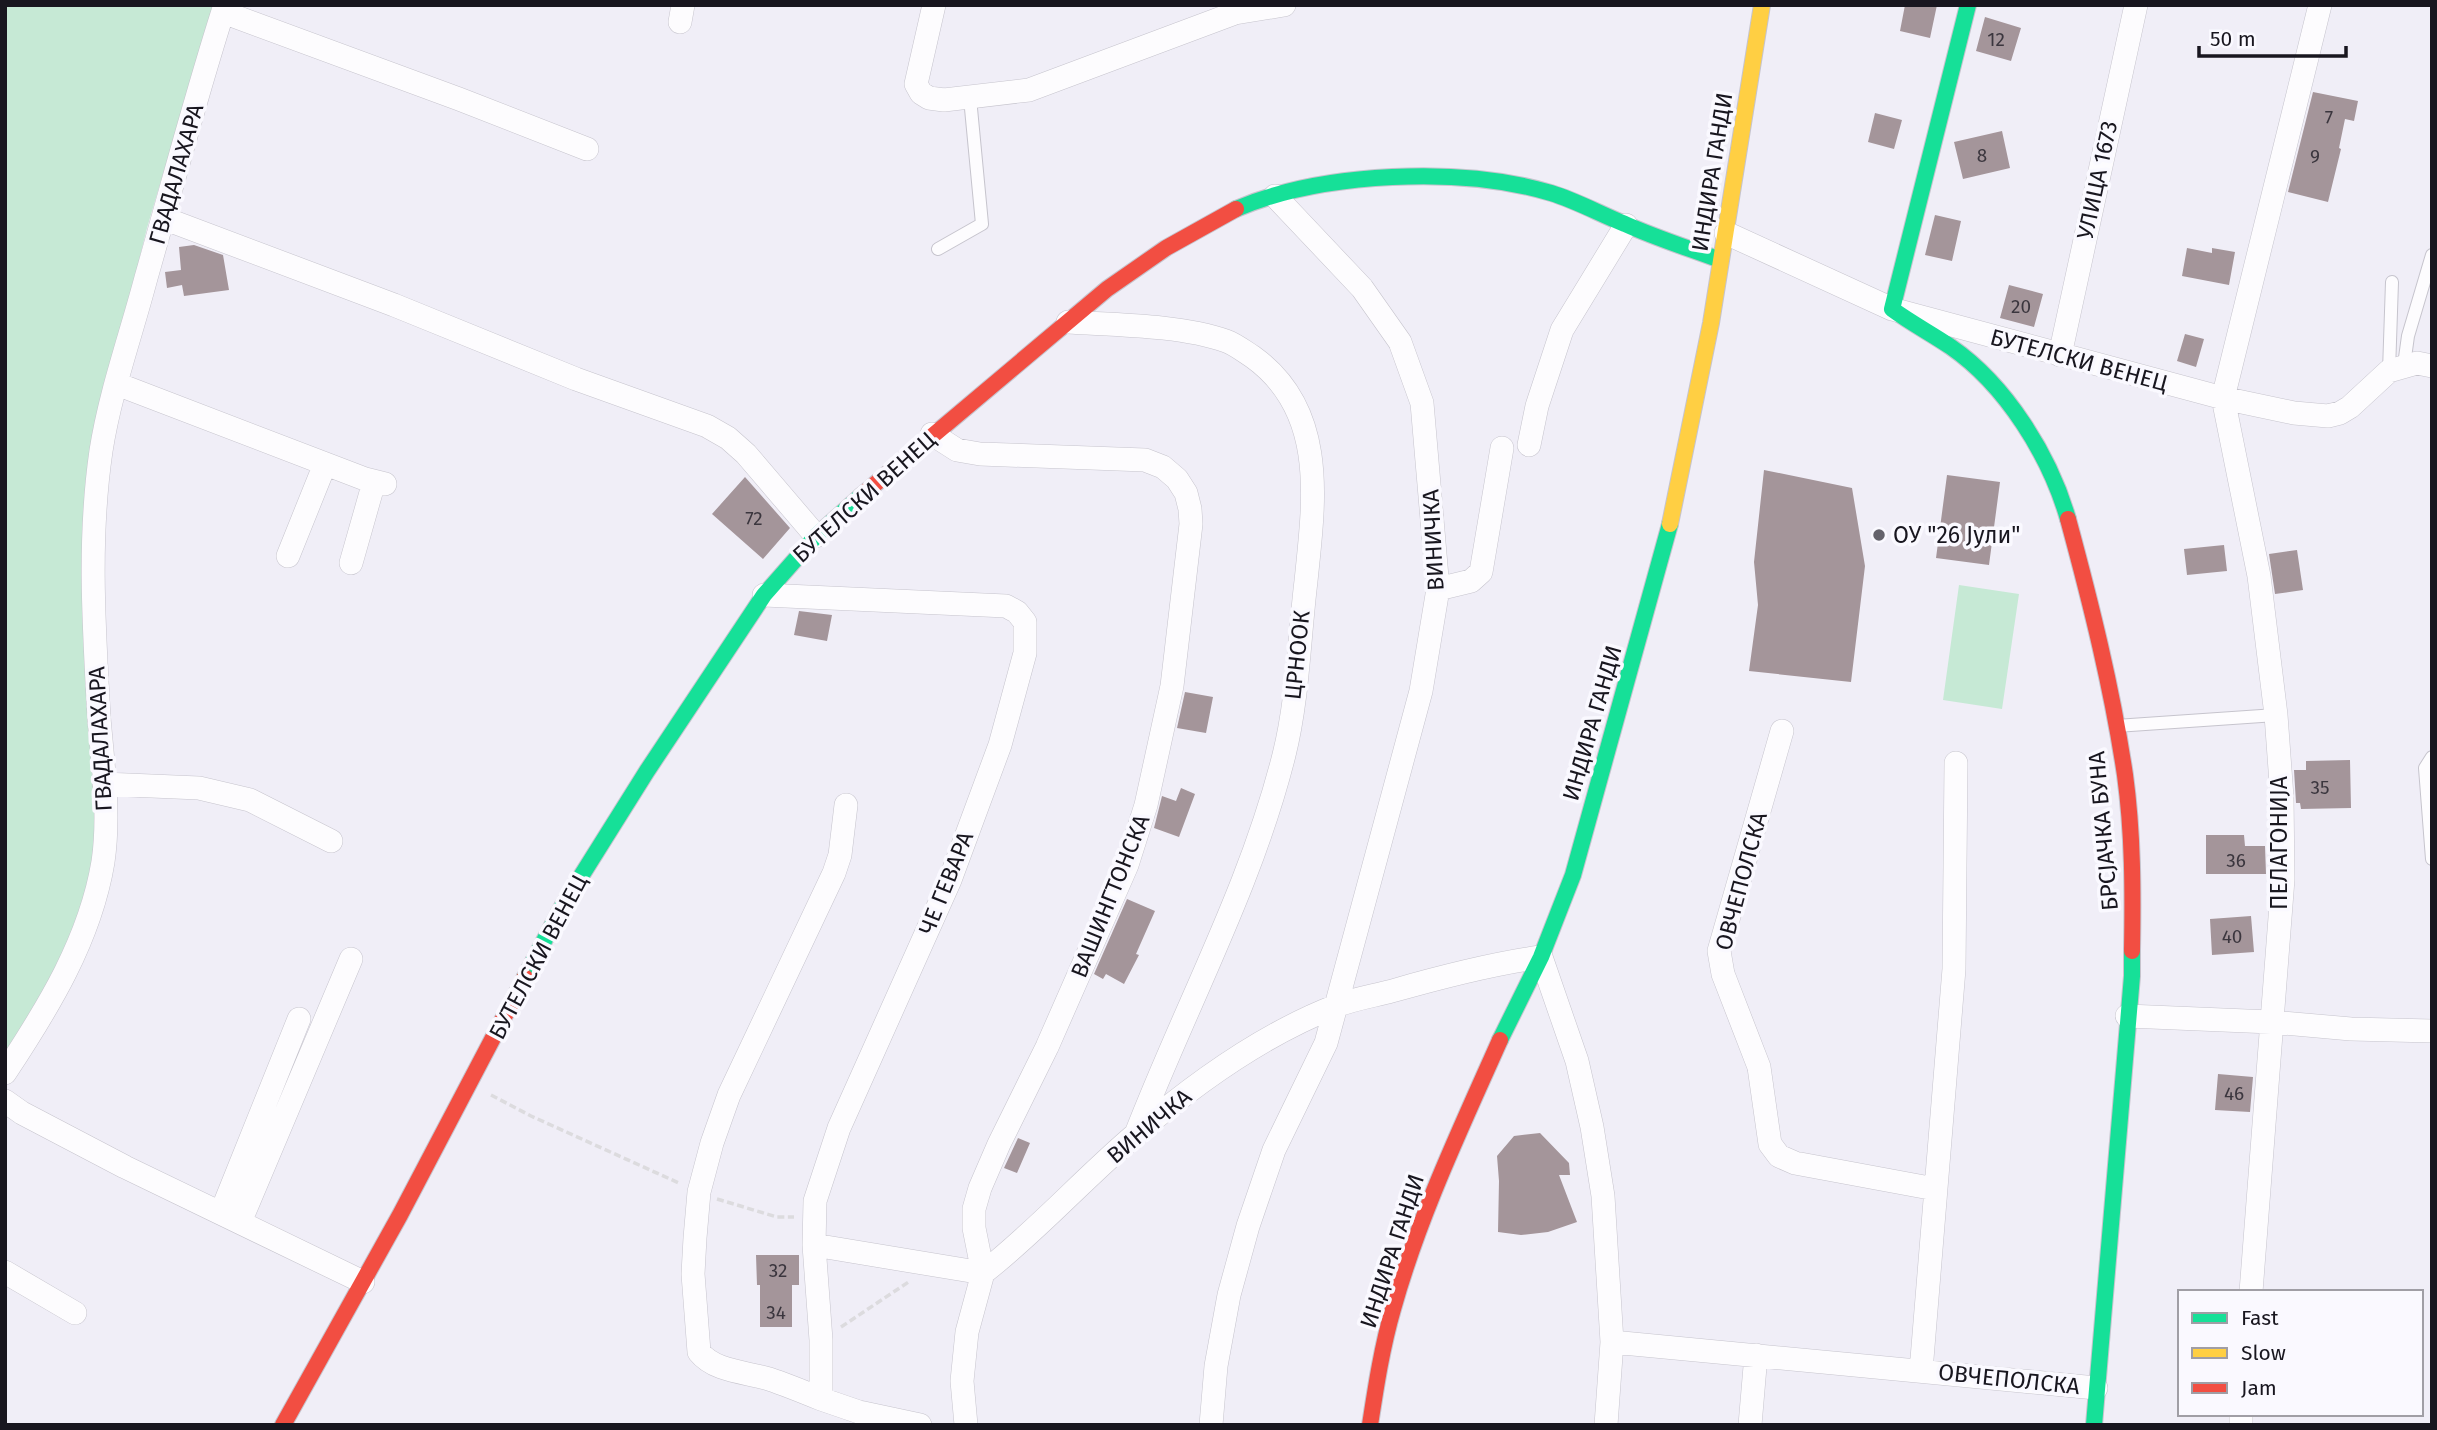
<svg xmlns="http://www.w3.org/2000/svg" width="2437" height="1430" viewBox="0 0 2437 1430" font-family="'Fira Sans',sans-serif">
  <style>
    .green { fill: #c6e9d5 }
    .building { fill: #a4959a }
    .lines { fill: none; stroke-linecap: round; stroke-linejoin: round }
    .lane-casing { stroke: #c6c4cd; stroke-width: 14 }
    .street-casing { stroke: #c6c4cd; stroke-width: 24 }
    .fast-casing { stroke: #c6c4cd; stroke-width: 18 }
    .slow-casing { stroke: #c6c4cd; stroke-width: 18 }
    .jam-casing { stroke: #c6c4cd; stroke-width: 18 }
    .path { stroke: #dcdbde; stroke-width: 3.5; stroke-dasharray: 7 3.5; stroke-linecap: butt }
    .lane { stroke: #fdfcfe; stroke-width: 12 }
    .street { stroke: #fdfcfe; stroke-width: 23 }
    .fast { stroke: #16e098; stroke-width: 16 }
    .slow { stroke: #ffcf43; stroke-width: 16 }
    .jam { stroke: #f24e42; stroke-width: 16 }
    .poi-dot { fill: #64626b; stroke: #faf9ff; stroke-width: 2.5 }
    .labels { text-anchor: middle; stroke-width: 7; stroke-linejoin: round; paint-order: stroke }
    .number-label { font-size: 19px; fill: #3b363e }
    .street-label { font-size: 23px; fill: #18161f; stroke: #faf9ff }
    .poi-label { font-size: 23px; fill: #18161f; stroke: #faf9ff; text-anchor: start }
  </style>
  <rect width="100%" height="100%" fill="#f0eef7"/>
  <path class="green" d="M5 5H213L147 228 92 450 98 840 83 915 44 992 5 1055Z
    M1959 585 2019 594 2002 709 1943 700Z"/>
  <path class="building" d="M1905 5H1937L1930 38 1900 31Z
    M1985 17 2021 28 2011 61 1976 51Z
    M2313 92 2358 101 2354 121 2345 119 2339 148 2341 149 2328 202 2288 192Z
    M1875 113 1902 120 1894 149 1868 142Z
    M2002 131 2010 168 1963 179 1954 142Z
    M1935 215 1961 221 1952 261 1925 255Z
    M194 245 223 255 229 290 184 296 182 285 167 288 165 272 181 270 179 247Z
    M2187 248 2212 253V248L2235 252 2229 285 2182 276Z
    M2009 285 2043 294 2034 327 2000 318Z
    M2185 334 2204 339 2196 367 2177 361Z
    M1764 470 1852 488 1865 566 1851 682 1749 671 1758 605 1754 562Z
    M1947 475 2000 482 1989 565 1936 558Z
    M745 477 790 528 763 559 712 514Z
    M2224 545 2227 571 2187 575 2184 549Z
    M2297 550 2303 590 2275 594 2269 554Z
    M799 611 832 615 827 641 794 635Z
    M1185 692 1213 697 1206 733 1177 728Z
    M2350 760 2351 808 2301 809 2300 803H2296L2294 770H2306V761Z
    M1181 788 1195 794 1179 837 1154 828 1162 796 1176 801Z
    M2206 835H2244L2245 846H2265L2266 874H2206Z
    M1127 899 1155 911 1136 954 1139 955 1124 984 1106 974 1103 979 1094 974Z
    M2251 916 2254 952 2212 955 2210 919Z
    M2218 1074 2253 1077 2250 1112 2215 1110Z
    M1540 1133 1569 1163 1570 1175H1559L1577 1222 1548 1232 1521 1235 1498 1232 1499 1181 1497 1156 1514 1136Z
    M1018 1138 1030 1143 1017 1173 1004 1168Z
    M756 1255H799V1285H792V1327H760V1285H757Z"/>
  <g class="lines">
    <defs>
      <path id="lane" d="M938 249 982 224 970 98
        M2404 365 2408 336 2432 255
        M2389 371 2392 282
        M2116 726 2276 715
        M2432 757 2425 768 2432 859"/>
      <path id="street" d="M934 5 916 84 921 93 929 98 944 100 1029 90 1235 13 1284 5
        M223 12 459 99 587 149
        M680 22 683 5
        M163 218 394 305 576 379 707 426 728 438 746 454 816 536
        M1726 233 1892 309 2223 398 2294 413 2328 416 2340 413 2350 407 2389 371 2417 363 2432 366
        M1068 322C1116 325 1181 325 1226 341 1235 344 1245 352 1253 357 1328 411 1314 502 1306 581 1299 639 1298 699 1284 755 1251 887 1185 1007 1136 1134
        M2060 355 2136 5
        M117 384 365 479 385 484
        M932 434 957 450 980 454 1145 460 1163 467 1177 479 1186 493 1190 509 1191 524 1172 686 1146 805 1127 865 1047 1047 999 1144 980 1188 974 1209V1228L983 1273 967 1332 962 1381 966 1425
        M1529 445 1537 406 1562 330 1626 225
        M288 556 325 464
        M351 563 374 482
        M1438 589 1471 581 1481 572 1502 448
        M764 595 1006 606 1017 612 1025 622V653L1000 745 950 880 839 1128 815 1201 814 1245 821 1340V1399L859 1412 920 1425
        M1782 731 1719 951 1723 974 1759 1067 1770 1144 1779 1156 1795 1163 1935 1189
        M104 784 199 788 250 800 331 841
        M2127 1016 2271 1022 2351 1029 2432 1031
        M5 1073C48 1008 90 940 103 862 110 815 103 765 99 718 94 628 88 540 101 451 110 393 131 335 146 278 172 187 196 95 225 5
        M5 1101 22 1113 125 1167 363 1282
        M221 1213 299 1019
        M240 1222 351 959
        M814 1245 983 1273
        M5 1272 75 1313
        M983 1273C1037 1231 1083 1179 1136 1134 1194 1084 1264 1034 1336 1006 1353 999 1373 996 1392 991 1441 977 1490 964 1541 957L1577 1061 1592 1127 1603 1196 1612 1342 1606 1425
        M2251 1292 2283 879 2282 797 2276 715 2259 576 2223 398 2320 5
        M1612 1342 2096 1388
        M1921 1371 1954 969 1956 763
        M821 1399C804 1392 787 1385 769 1379 747 1372 715 1372 699 1352L693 1274 695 1238 699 1192 712 1143 729 1095 834 873 840 855 846 805
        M1211 1425 1216 1366 1229 1295 1248 1226 1274 1150 1326 1043 1421 691 1438 589 1422 403 1400 342 1362 288 1275 196
        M1750 1425 1756 1355
        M2241 1425V1414"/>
      <path id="fast" d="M1968 5 1892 309C1911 323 1932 334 1951 347 2006 385 2050 456 2068 519
        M1236 209C1322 172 1461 166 1551 193 1577 201 1600 214 1625 224 1656 238 1688 248 1720 260
        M525 977 563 905 647 771 764 595 816 536 861 496
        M1500 1040 1541 957 1573 875 1670 524
        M2094 1425 2132 976V951"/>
      <path id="slow" d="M1670 524 1711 323 1762 5"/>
      <path id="jam" d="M861 496 1107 289 1166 248 1236 209
        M2068 519C2091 604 2112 688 2125 775 2133 833 2133 892 2132 951
        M283 1425 400 1215 525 977
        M1370 1425C1376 1386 1382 1347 1393 1309 1419 1216 1461 1128 1500 1040"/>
    </defs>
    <use href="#lane" class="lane-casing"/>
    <use href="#street" class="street-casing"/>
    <use href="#fast" class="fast-casing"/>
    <use href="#slow" class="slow-casing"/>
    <use href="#jam" class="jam-casing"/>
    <path class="path" d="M491 1095 531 1116 681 1184
      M717 1199 777 1217H794
      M841 1327 910 1281"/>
    <use href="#lane" class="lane"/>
    <use href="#street" class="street"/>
    <use href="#fast" class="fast"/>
    <use href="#slow" class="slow"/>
    <use href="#jam" class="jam"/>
  </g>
  <circle class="poi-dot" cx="1879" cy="535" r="7"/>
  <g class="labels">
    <g class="number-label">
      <text x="1996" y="46">12</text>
      <text x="2329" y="124">7</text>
      <text x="1982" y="162">8</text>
      <text x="2315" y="163">9</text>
      <text x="2021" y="313">20</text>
      <text x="754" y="525">72</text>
      <text x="2320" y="794">35</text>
      <text x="2236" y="867">36</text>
      <text x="2232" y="943">40</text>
      <text x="2234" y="1100">46</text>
      <text x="778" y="1277">32</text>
      <text x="776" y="1319">34</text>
    </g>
    <g class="street-label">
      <text transform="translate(1712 172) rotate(-81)" y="8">ИНДИРА ГАНДИ</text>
      <text transform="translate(176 174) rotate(-74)" y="8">ГВАДАЛАХАРА</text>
      <text transform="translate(2097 180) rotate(-78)" y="8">УЛИЦА 1673</text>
      <text transform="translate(2079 360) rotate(15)" y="8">БУТЕЛСКИ ВЕНЕЦ</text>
      <text transform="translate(864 497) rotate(-42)" y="8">БУТЕЛСКИ ВЕНЕЦ</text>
      <text transform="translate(1433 540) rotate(-93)" y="8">ВИНИЧКА</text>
      <text transform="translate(1297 655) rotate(-84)" y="8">ЦРНООК</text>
      <text transform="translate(1592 723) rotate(-74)" y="8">ИНДИРА ГАНДИ</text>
      <text transform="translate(100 739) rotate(-93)" y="8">ГВАДАЛАХАРА</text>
      <text transform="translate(2103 831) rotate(-95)" y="8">БРСЈАЧКА БУНА</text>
      <text transform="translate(2279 843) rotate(-90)" y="8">ПЕЛАГОНИЈА</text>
      <text transform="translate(1741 881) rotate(-75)" y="8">ОВЧЕПОЛСКА</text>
      <text transform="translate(946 883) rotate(-68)" y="8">ЧЕ ГЕВАРА</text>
      <text transform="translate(1110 896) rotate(-68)" y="8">ВАШИНГТОНСКА</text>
      <text transform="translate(538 957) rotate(-62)" y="8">БУТЕЛСКИ ВЕНЕЦ</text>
      <text transform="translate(1149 1126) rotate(-40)" y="8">ВИНИЧКА</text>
      <text transform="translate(1392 1251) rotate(-72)" y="8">ИНДИРА ГАНДИ</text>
      <text transform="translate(2009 1379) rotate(6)" y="8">ОВЧЕПОЛСКА</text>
    </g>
    <g class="poi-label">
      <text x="1893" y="543">ОУ "26 Јули"</text>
    </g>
  </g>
  <rect width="2437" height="1430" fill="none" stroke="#18161f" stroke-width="14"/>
  <rect x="2178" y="1290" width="245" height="126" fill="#faf9ff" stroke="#a09ea5" stroke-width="2"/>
  <rect x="2192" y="1313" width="35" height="10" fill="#16e098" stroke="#a09ea5" stroke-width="2"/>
  <text x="2241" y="1325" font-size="21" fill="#18161f">Fast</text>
  <rect x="2192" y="1348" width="35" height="10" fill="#ffcf43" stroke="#a09ea5" stroke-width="2"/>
  <text x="2241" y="1360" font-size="21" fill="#18161f">Slow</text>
  <rect x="2192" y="1383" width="35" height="10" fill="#f24e42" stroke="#a09ea5" stroke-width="2"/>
  <text x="2241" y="1395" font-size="21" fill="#18161f">Jam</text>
  <path d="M2199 46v10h147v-10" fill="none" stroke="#18161f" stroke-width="3.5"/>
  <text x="2210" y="46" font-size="21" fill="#18161f" stroke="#faf9ff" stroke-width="5" paint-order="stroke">50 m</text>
</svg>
